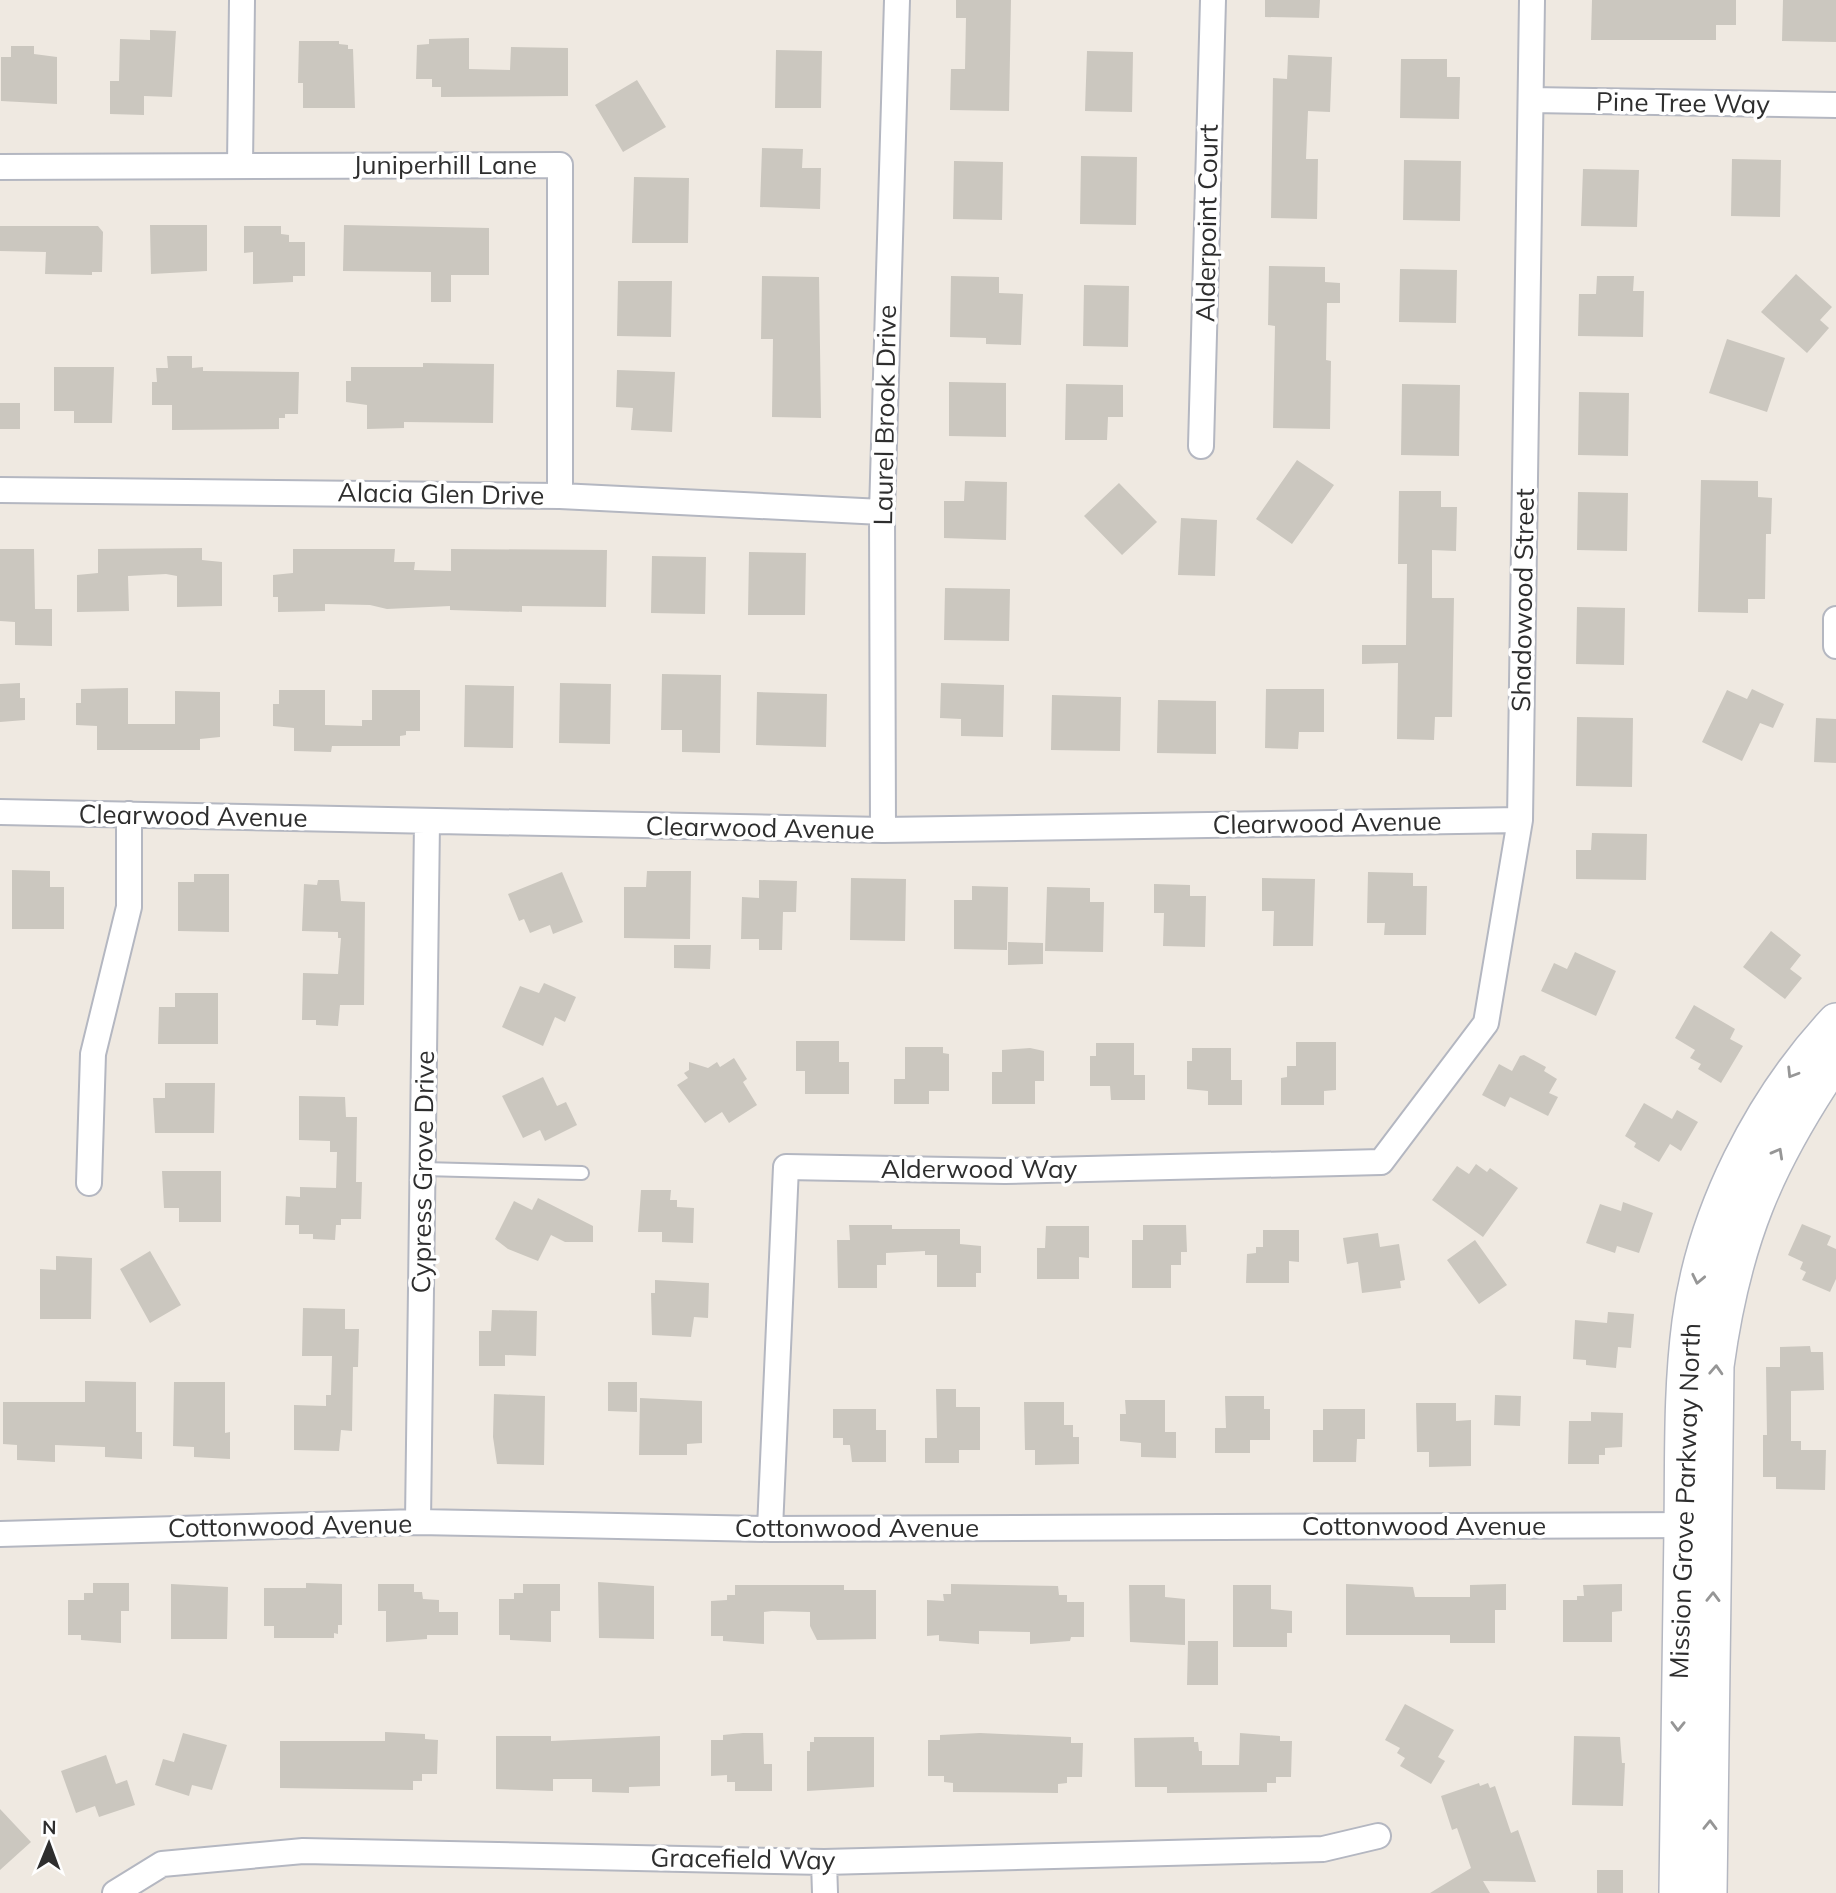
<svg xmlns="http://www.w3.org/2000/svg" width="1836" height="1893" viewBox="0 0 1836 1893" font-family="Mulish,sans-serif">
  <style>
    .building { fill: #cbc7bf }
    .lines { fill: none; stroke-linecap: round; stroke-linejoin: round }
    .lane-casing { stroke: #b4b7c1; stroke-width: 16 }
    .street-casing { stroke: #b4b7c1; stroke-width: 28 }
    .secondary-casing { stroke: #b4b7c1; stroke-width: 38 }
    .lane { stroke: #fff; stroke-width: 12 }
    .street { stroke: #fff; stroke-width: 24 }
    .secondary { stroke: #fff; stroke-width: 35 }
    .oneway { stroke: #969696 }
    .labels { text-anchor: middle; stroke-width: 7; stroke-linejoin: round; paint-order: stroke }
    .street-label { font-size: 26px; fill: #2e2e2e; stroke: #fff }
  </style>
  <rect width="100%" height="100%" fill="#efe9e1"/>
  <path class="building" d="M956 0H1011L1009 111 950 110 951 69H965L966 18H956Z
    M1265 0H1320L1319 18 1265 17Z
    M1592 0H1736V25H1716V40H1591Z
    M1783 0H1836V42L1782 41Z
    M150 30 176 31 172 97 144 96V115L110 114V81H119L120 39 150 40Z
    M469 38V69L510 70 511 47 568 48V96L441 97V87H432V79H416L417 45 429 44V39Z
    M299 41H339V44L348 45V49H353L355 108H303V83H298Z
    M11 46H34V54L57 57V104L1 101V57H11Z
    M776 50 822 51 821 108H775Z
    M1087 51 1133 52 1132 112 1085 111Z
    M1288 55 1332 57 1330 112 1308 111 1306 159H1318L1317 219 1271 218 1273 78 1287 79Z
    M1401 59H1447V77H1460L1459 119 1400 118Z
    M637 80 666 127 623 152 595 105Z
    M762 148 803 149 802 168H821L820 209 760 207Z
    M1081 156 1137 157 1136 225 1080 224Z
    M1732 159 1781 160 1780 217 1731 216Z
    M1404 160 1461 161 1460 221 1403 220Z
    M954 161 1003 162 1002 220 953 219Z
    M1583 169 1639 170 1637 227 1581 226Z
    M634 177 689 178 688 243H632Z
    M150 225H207V271L151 274Z
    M344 225 489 228V275H451V302H431V272L343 271Z
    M0 226H98L103 232 102 272H92V275L45 274 46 252 0 251Z
    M244 226H281V234L289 235V242H305V276H293V282L253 284V252L244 253Z
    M1269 266 1325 267V282L1340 283V303H1327L1326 360 1331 361 1330 429 1273 428 1275 326 1268 325Z
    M1400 269 1457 270 1456 323 1399 322Z
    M1796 274 1832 307 1820 320 1829 328 1807 353 1761 312Z
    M762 276 819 277 821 418 772 417 773 339H761Z
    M951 276 999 277V293L1023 294 1021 345 986 344V338L950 337Z
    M1597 276H1634L1633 291H1644L1643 337 1578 336 1579 294H1596Z
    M618 281H672L671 337 617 336Z
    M1084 285 1129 286 1128 347 1083 346Z
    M1727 339 1785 358 1767 412 1709 393Z
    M167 356H192V368L203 367V371L299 372 298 414H285V418H279V429L172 430V405H152V382H157L156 368H168Z
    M423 363 494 364 493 423 404 422V428L367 429V405L346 402V381H351V367H423Z
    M54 367H114L112 423H74V411H54Z
    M617 370 675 372 672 432 631 430 633 408 616 407Z
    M949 382 1006 383V437L949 436Z
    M1066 384 1123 385V417H1108L1107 440H1065Z
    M1402 384 1460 385 1459 456 1401 455Z
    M1579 392 1629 393 1628 456 1578 455Z
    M0 403H20V429H0Z
    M1297 460 1334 485 1292 544 1256 519Z
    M1701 480 1758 481V497L1772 498 1771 534H1766L1765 599H1748V613L1698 612Z
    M965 481 1007 482 1006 540 944 538V501H964Z
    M1119 483 1157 522 1122 555 1084 516Z
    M1399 491H1441V507H1457L1456 551 1432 550V598H1454L1452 717H1435L1434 740 1397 739 1398 663 1362 664V645H1406L1407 564H1398Z
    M1578 492 1628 493 1627 551 1577 550Z
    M1181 518 1217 520 1215 576 1178 575Z
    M202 548V560L222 562V606L177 607V576L166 574 128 576 129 611 77 612V575L98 573V549Z
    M0 549H34L35 609H52V646L15 645V622L0 621Z
    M293 549H395L394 562H415L414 570 451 571V549L607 550 606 607 522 606V612L450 610V606L387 609 370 605 325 604V611L278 612V597H273V575L293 573Z
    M749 552 806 553 805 615H748Z
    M652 556 706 557 705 614 651 613Z
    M945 588 1010 589 1009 641 944 640Z
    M1577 607 1625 608 1624 665 1576 664Z
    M662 674 721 675 720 753 682 752V730H661Z
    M20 683V698H25V720L0 722V684Z
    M560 683 611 684 610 744 559 743Z
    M941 683 1004 685 1003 737 961 736V719L940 718Z
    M465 685 514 686 513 748 464 747Z
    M128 688V724H175V691L220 692V737L200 739V750H97V726L76 725V703H81V689Z
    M1266 689H1324V732H1299L1298 749 1265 748Z
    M1752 689 1784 704 1773 728 1760 723 1742 761 1702 742 1727 690 1747 699Z
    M279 690H325V725L362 726V720H372V690H420V731H406V735L400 736V746H332L331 752 294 751V728L273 726V704H279Z
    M757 692 827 694 826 747 756 745Z
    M1052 695 1121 697 1120 751 1051 750Z
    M1158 700 1216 701V754L1157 753Z
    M1577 717 1633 718 1632 787 1576 786Z
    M1816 718 1836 719V763L1814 762Z
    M1592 833 1647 834 1646 880 1576 879V850H1591Z
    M12 870 50 871V887H64V929H12Z
    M647 871H691L690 939 624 938V887H646Z
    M562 872 583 922 553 934 550 925 530 933 524 919 519 921 508 894Z
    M1368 872 1413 873V886H1427L1426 935H1384L1385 923H1367Z
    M194 874H229V932L178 931V882H194Z
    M851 878 906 879 905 941 850 940Z
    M1262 878 1315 879 1313 946H1273L1274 911H1262Z
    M318 880H339L341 901 365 902 364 1005H340L338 1026 316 1025V1020H302L303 973 338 974 341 938H338V932L302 931 304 884 317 885Z
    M759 880 797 881 796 912H783L782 950H759V939H741L742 897 759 898Z
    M1154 884 1190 885V896H1206L1205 947 1163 946 1164 913H1154Z
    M972 886 1008 887 1007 950 954 949V900H972Z
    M1047 887 1090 888V902H1104L1103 952 1045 951Z
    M1771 931 1801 955 1790 969 1802 978 1785 999 1743 967Z
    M1008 942 1043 943V964L1008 965Z
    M674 945H711L710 969 674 968Z
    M1575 952 1616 971 1596 1016 1541 991 1554 963 1567 969Z
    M544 983 576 997 565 1022 555 1017 543 1046 502 1027 520 986 539 993Z
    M175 993H218V1044H158L159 1007H175Z
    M1694 1005 1735 1029 1730 1039 1743 1046 1721 1083 1698 1069 1701 1064 1690 1058 1695 1050 1675 1038Z
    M796 1041H839V1062H849V1094H805V1071H796Z
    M1296 1042H1336V1090L1324 1091V1105H1281V1078L1287 1077V1066H1296Z
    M1096 1043H1134V1075H1145V1100H1111L1110 1086H1090V1056H1096Z
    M905 1047H943V1053L949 1054V1091H929V1104H894V1079H905Z
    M1030 1048 1044 1051V1081H1035V1104H992V1072H1002V1050Z
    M1192 1048H1231V1080H1242V1105H1208V1091L1187 1089V1061H1192Z
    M1524 1055 1546 1067 1544 1071 1557 1079 1549 1093 1558 1097 1548 1116 1510 1097 1505 1107 1482 1095 1499 1064 1512 1071 1520 1056Z
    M734 1058 747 1079 743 1082 757 1105 729 1123 722 1112 705 1123 677 1085 688 1078 684 1073 689 1070V1062L708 1068 717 1062 720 1067Z
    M543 1077 557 1106 566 1102 577 1125 545 1141 540 1130 523 1138 502 1096Z
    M165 1083H215L214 1133H155L153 1098H165Z
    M299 1096 345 1097 346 1117H357L356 1182H362L361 1219H341V1225H336L335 1240 313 1239V1234H299V1225H285L286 1196 300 1197V1187L336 1188 337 1152H330V1141L299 1140Z
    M1644 1103 1672 1119 1677 1110 1698 1122 1681 1151 1670 1144 1659 1162 1634 1147 1636 1143 1625 1136Z
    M1476 1164 1487 1172 1490 1168 1518 1188 1483 1237 1432 1200 1457 1166 1469 1174Z
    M162 1171H221V1222H179V1208H164Z
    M641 1190H671L670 1200H677V1207L694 1208 693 1243 662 1242V1232H638Z
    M538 1198 593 1226V1242H565L551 1235 538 1261 508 1249 495 1239 514 1201 532 1210Z
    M1623 1202 1653 1213 1639 1253 1617 1246 1615 1253 1586 1243 1600 1204 1621 1211Z
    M1802 1224 1831 1236 1827 1245 1836 1249V1279L1830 1292 1802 1280 1806 1272 1800 1269 1803 1262 1788 1255Z
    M849 1225H892V1229H960V1244L981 1246V1273H976V1287H937V1255H925V1251L886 1253V1265H877V1288H838L837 1240H850Z
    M1143 1225H1186L1187 1252H1181V1265H1171V1288H1132V1240H1143Z
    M1046 1226H1089V1258L1079 1257V1279H1037V1248H1045Z
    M1263 1230H1299V1262L1289 1261V1283H1246L1247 1254 1256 1253V1247H1263Z
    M1378 1233 1380 1247 1399 1244 1405 1280 1400 1281 1401 1288 1362 1293 1358 1262 1347 1264 1343 1238Z
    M1475 1240 1507 1285 1479 1304 1447 1260Z
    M150 1251 181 1305 150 1323 120 1269Z
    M56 1256 92 1258 91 1319H40V1269L56 1270Z
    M655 1280 709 1283 708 1318 694 1317 691 1337 652 1335 651 1293H655Z
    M303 1308 345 1309V1329H359L358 1367H353L352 1431 341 1430 339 1451 294 1450V1405L326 1406V1395H331L332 1356H302Z
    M492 1310 537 1311 536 1356 505 1355V1366H479V1331H491Z
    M1608 1312 1634 1314 1631 1348 1618 1347 1616 1368 1586 1365V1360L1573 1359 1575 1320 1607 1323Z
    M1810 1346 1811 1352H1823L1824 1390 1791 1391V1441H1801V1450H1826L1825 1490 1776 1489V1477H1763V1435H1767L1766 1367H1780V1347Z
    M85 1381 136 1382V1432H142V1459L105 1457V1447L55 1445V1462L17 1460V1445L3 1444V1402H85Z
    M174 1382H225V1433L230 1432V1459L194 1457V1447L173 1446Z
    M608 1382H637V1412L608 1411Z
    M936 1389H956V1407H980V1450H959V1463H925V1438H937Z
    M494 1394 545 1396 544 1465 497 1464 493 1437Z
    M1495 1395 1521 1396 1520 1426 1494 1425Z
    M1225 1396H1264V1409H1270V1440H1250V1453H1215V1428H1226Z
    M640 1398 702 1401V1443L687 1444V1455H639Z
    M1125 1400H1165V1432H1176V1458L1141 1457V1443L1120 1441V1414H1126Z
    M1024 1402H1064V1425H1073V1437H1079V1464L1035 1465V1450H1025Z
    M1416 1403H1456V1421L1471 1420V1466L1429 1467V1452H1417Z
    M833 1409H876V1430H886V1462H852L850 1445H843V1438H833Z
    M1323 1409H1365V1439H1357L1356 1462H1313V1430H1323Z
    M1591 1412 1623 1413 1622 1447 1605 1448V1455H1599V1464H1568L1569 1421H1591Z
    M598 1582 654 1586V1639L599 1638Z
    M93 1583H129V1611H121V1643L81 1640V1635H68V1600H84V1593H93Z
    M306 1583 342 1584V1625H338V1634L334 1633V1638H274V1626H264V1588H306Z
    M171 1584 228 1587 227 1639H171Z
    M378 1584H414V1592H422L423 1599 439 1600V1612H458V1635H427V1639L386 1642V1611H378Z
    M523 1584H560V1611H551V1642L510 1640V1635H499V1599H514V1593H523Z
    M951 1584 1058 1586 1059 1595H1067V1602H1084V1637H1071L1070 1641 1030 1644V1632L979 1631V1644L939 1641V1635L927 1636V1600L944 1601 943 1594H951Z
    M1346 1584 1413 1587 1415 1597H1470V1585L1506 1584V1610H1495V1643H1450V1635H1346Z
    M1622 1584V1611L1612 1612V1642H1563V1600H1577V1596H1584L1583 1585Z
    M735 1585H844V1590H876V1639L817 1640 810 1626V1612L772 1611 764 1612V1644L723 1641V1636H711V1601L727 1600V1595H735Z
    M1129 1585H1165V1597L1185 1599V1645L1130 1642Z
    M1233 1585H1271V1609L1292 1611V1633H1287V1647H1233Z
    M1188 1641H1218V1685H1187Z
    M1405 1704 1454 1730 1438 1757 1445 1761 1431 1784 1400 1766 1405 1758 1397 1753 1400 1748 1385 1740Z
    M385 1732 425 1734V1739L438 1740 437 1774H422V1781H413V1790L280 1788V1741H385Z
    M183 1733 227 1745 212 1790 192 1785 189 1796 155 1785 163 1759 174 1762Z
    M743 1733H763L764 1764H772V1791H735V1782H727V1775L711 1776V1740H723V1735Z
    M980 1733 1071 1737V1743H1083L1082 1777H1067V1783L1058 1784V1793L953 1792V1783L944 1782V1776H928V1740H940V1735Z
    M1240 1733 1280 1736V1741H1292L1291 1777H1276V1783H1267V1792L1167 1793V1787H1135L1134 1738 1194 1737V1742H1198L1199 1751H1202V1765H1239Z
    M496 1736H551V1741L660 1736V1786L629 1787V1793L592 1792V1779H553V1791L496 1789Z
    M1574 1736 1620 1737 1622 1763H1625L1623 1806 1572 1805Z
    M814 1737H874V1787L807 1791V1751H810V1742H814Z
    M106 1755 116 1784 127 1780 135 1805 99 1817 95 1806 76 1813 61 1771Z
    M1479 1783 1480 1786 1488 1783 1490 1788 1495 1786 1511 1833 1518 1830 1536 1882 1483 1881 1490 1893H1430L1471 1868 1457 1828 1452 1830 1441 1796Z
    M0 1809 31 1842 0 1870Z
    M1597 1870H1623V1893H1597Z"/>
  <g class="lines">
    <defs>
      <path id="lane" d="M423 1169 582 1173"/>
      <path id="street" d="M1531 100 1836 105
        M240 165 242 0
        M0 167 560 165V496
        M1201 446 1213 0
        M0 490 560 496 882 512
        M1836 646V619
        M0 812 883 830 1520 820
        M883 830 882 512 897 0
        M89 1183 93 1054 129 907V814
        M418 1522 427 822
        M770 1529 786 1167 1005 1171 1381 1162 1486 1023 1520 820 1532 0
        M0 1534 418 1522 770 1529 1696 1525
        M824 1862 825 1893
        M115 1893 162 1864 303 1851 824 1862 1323 1849 1378 1836"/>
      <path id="secondary" d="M1677 1893C1678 1771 1680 1649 1682 1528 1683 1459 1681 1390 1690 1322 1704 1213 1762 1100 1836 1021
        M1709 1893 1716 1366C1733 1241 1765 1164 1836 1060"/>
    </defs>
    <use href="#lane" class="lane-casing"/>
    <use href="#street" class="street-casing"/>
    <use href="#secondary" class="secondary-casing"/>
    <use href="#lane" class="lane"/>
    <use href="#street" class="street"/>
    <use href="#secondary" class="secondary"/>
  </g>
  <defs><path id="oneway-chevron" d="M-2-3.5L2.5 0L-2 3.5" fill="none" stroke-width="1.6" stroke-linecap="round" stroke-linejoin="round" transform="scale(1.75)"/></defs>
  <g class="oneway">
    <use href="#oneway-chevron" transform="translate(1792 1073) rotate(122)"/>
    <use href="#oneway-chevron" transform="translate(1778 1153) rotate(-61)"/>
    <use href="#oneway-chevron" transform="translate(1698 1279) rotate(102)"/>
    <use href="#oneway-chevron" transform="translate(1716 1370) rotate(-87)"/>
    <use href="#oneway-chevron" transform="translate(1713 1597) rotate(-89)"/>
    <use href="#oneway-chevron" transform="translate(1678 1726) rotate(91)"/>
    <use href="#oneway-chevron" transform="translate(1710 1825) rotate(-89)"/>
  </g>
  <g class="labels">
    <g class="street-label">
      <text transform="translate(1683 103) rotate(1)" y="9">Pine Tree Way</text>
      <text x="445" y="174">Juniperhill Lane</text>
      <text transform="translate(1207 223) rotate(-89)" y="9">Alderpoint Court</text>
      <text transform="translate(885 415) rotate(-89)" y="9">Laurel Brook Drive</text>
      <text transform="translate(441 494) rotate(1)" y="9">Alacia Glen Drive</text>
      <text transform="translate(1523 600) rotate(-89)" y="9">Shadowood Street</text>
      <text transform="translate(193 816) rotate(1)" y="9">Clearwood Avenue</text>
      <text transform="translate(1327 823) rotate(-1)" y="9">Clearwood Avenue</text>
      <text transform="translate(760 828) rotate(1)" y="9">Clearwood Avenue</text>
      <text x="979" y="1178">Alderwood Way</text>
      <text transform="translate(423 1172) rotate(-89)" y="9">Cypress Grove Drive</text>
      <text transform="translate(1685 1501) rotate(-88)" y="9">Mission Grove Parkway North</text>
      <text transform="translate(290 1526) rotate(-1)" y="9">Cottonwood Avenue</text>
      <text x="1424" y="1535">Cottonwood Avenue</text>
      <text x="857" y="1537">Cottonwood Avenue</text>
      <text transform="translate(743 1859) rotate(1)" y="9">Gracefield Way</text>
    </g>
  </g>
  <g transform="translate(49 1844) rotate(1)" stroke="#ffffff" stroke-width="5" paint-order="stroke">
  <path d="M0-5L12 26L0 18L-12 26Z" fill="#2e2e2e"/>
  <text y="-10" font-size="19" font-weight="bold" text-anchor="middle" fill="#2e2e2e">N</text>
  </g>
</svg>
